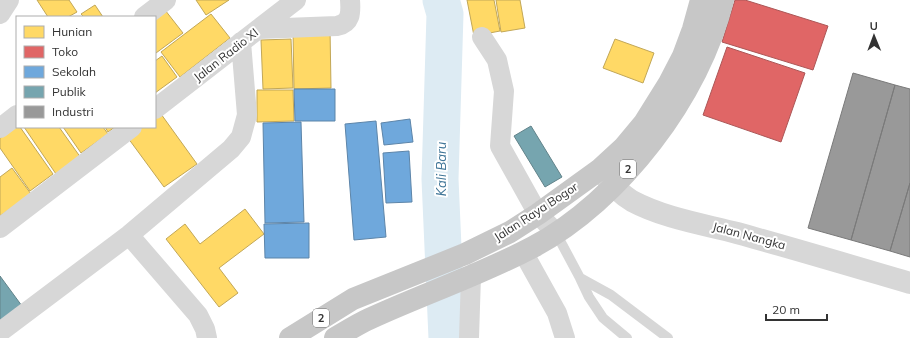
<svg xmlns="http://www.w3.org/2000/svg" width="910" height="338" viewBox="0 0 910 338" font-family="Mulish,sans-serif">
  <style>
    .homes { fill: #ffd966; stroke: #c2a757 }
    .shops { fill: #e06666; stroke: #ac5757 }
    .schools { fill: #6fa8dc; stroke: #5d85a9 }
    .public { fill: #76a5af; stroke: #62838a }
    .industry { fill: #999; stroke: #7a7a7a }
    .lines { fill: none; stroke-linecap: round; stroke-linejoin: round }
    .river { stroke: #ddebf3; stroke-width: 37 }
    .service { stroke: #d7d7d7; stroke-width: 10 }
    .minor { stroke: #d7d7d7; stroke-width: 20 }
    .tertiary { stroke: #d7d7d7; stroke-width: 22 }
    .trunk { stroke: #c7c7c7; stroke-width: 22 }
    .labels { text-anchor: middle; stroke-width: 4; stroke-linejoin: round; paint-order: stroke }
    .shield { fill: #fff; stroke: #707070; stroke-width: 1 }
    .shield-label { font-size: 11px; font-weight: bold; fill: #333 }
    .street-label { font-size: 12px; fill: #333; stroke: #fff }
    .water-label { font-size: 13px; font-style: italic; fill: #3f7597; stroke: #fff }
  </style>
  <rect width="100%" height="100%" fill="#fff"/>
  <path class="homes" d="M37 0H69L77 12 68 17H48Z
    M196 0H229L206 15Z
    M467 0H494L500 31 474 36Z
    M496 0H520L525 28 501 32Z
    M95 5 103 17H84L81 14Z
    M165 10 183 33 156 53 155 52V17Z
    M211 14 230 38 180 77 161 52Z
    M330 29 331 88 294 89 293 30Z
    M291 39 293 88 263 89 261 40Z
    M615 39 654 53 643 83 603 68Z
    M162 56 177 77 155 93V61Z
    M257 90H293L294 121 257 122Z
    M161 114 197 164 164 187 128 138 143 127H155V118Z
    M17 126 20 127 53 174 30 191 0 148V138Z
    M24 127H59L81 158 56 174Z
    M63 127H103L108 134 81 153Z
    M105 127H115L108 132Z
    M12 168 31 194 0 216V177Z
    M245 209 264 234 219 268 238 293 219 307 166 239 185 224 200 244Z"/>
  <path class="shops" d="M735 0H745L828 26 813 70 722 42Z
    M727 47 805 73 781 142 703 115Z"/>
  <path class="schools" d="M294 89H335V121H295Z
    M410 119 413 142 384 145 381 123Z
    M376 121 386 237 354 240 345 124Z
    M301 122 304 222 265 223 263 123Z
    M409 151 412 202 386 203 383 153Z
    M309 223V258H265L264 224Z"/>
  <path class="public" d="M531 126 562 177 545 187 514 136Z
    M0 276 22 306 0 322Z"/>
  <path class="industry" d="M853 73 895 85 851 240 808 228Z
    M895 85 910 89V183L890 251 851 240Z
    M910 183V257L890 251Z"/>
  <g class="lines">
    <path class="river" d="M441 0 445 14 440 179 447 338"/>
    <path class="service" d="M556 233 580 278 589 297 603 318 627 338
      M580 278 611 295 668 338"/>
    <path class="minor" d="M0 14 9 0
      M144 17 166 0
      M259 29 337 26C351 23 351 13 350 0
      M482 37 497 60 504 91 500 146 538 214 556 233
      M155 109 296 0
      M0 128 17 115
      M0 228 132 127
      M129 235 198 315 205 329 207 338
      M523 252 557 313 565 338
      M0 332 129 235 231 149 241 137 247 115 241 42
      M469 338 471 276"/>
    <path class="tertiary" d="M601 172C610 183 619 193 632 201 664 218 702 224 737 233 795 249 852 266 910 283"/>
    <path class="trunk" d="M290 338 353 299 465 254 510 232 538 214 599 170 624 147 644 123 669 83 683 56 693 29 701 0
      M335 338C347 331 358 324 369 319 423 294 480 275 533 247 620 201 700 95 723 0"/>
  </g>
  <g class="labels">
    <g class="shield">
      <rect x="620" y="160" width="16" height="18" rx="3"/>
      <rect x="313" y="309" width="16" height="18" rx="3"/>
    </g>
    <g class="shield-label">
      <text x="628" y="173">2</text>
      <text x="321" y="322">2</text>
    </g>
    <g class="street-label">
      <text transform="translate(226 55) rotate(-38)" y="4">Jalan Radio XI</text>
      <text transform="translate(536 212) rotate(-33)" y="4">Jalan Raya Bogor</text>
      <text transform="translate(749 236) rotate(15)" y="4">Jalan Nangka</text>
    </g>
    <g class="water-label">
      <text transform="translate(441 169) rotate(-90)" y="5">Kali Baru</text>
    </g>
  </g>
  <rect x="16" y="16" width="140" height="112" fill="#ffffff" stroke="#adadad"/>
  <rect x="24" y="26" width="20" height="12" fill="#ffd966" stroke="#adadad"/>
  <text x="52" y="36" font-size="12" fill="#333333">Hunian</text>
  <rect x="24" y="46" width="20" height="12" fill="#e06666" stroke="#adadad"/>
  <text x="52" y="56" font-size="12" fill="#333333">Toko</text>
  <rect x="24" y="66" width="20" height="12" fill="#6fa8dc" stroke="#adadad"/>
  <text x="52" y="76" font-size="12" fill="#333333">Sekolah</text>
  <rect x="24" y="86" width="20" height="12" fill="#76a5af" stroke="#adadad"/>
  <text x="52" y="96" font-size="12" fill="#333333">Publik</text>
  <rect x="24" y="106" width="20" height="12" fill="#999999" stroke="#adadad"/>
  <text x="52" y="116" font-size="12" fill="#333333">Industri</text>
  <g transform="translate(874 36) rotate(359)" stroke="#ffffff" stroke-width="3" paint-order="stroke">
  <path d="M0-3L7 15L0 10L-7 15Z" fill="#333333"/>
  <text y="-6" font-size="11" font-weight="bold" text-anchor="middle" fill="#333333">U</text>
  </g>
  <path d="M766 314v6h61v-6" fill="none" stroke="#333333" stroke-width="2"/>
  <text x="772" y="314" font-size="12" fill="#333333" stroke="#ffffff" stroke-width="3" paint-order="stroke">20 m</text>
</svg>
